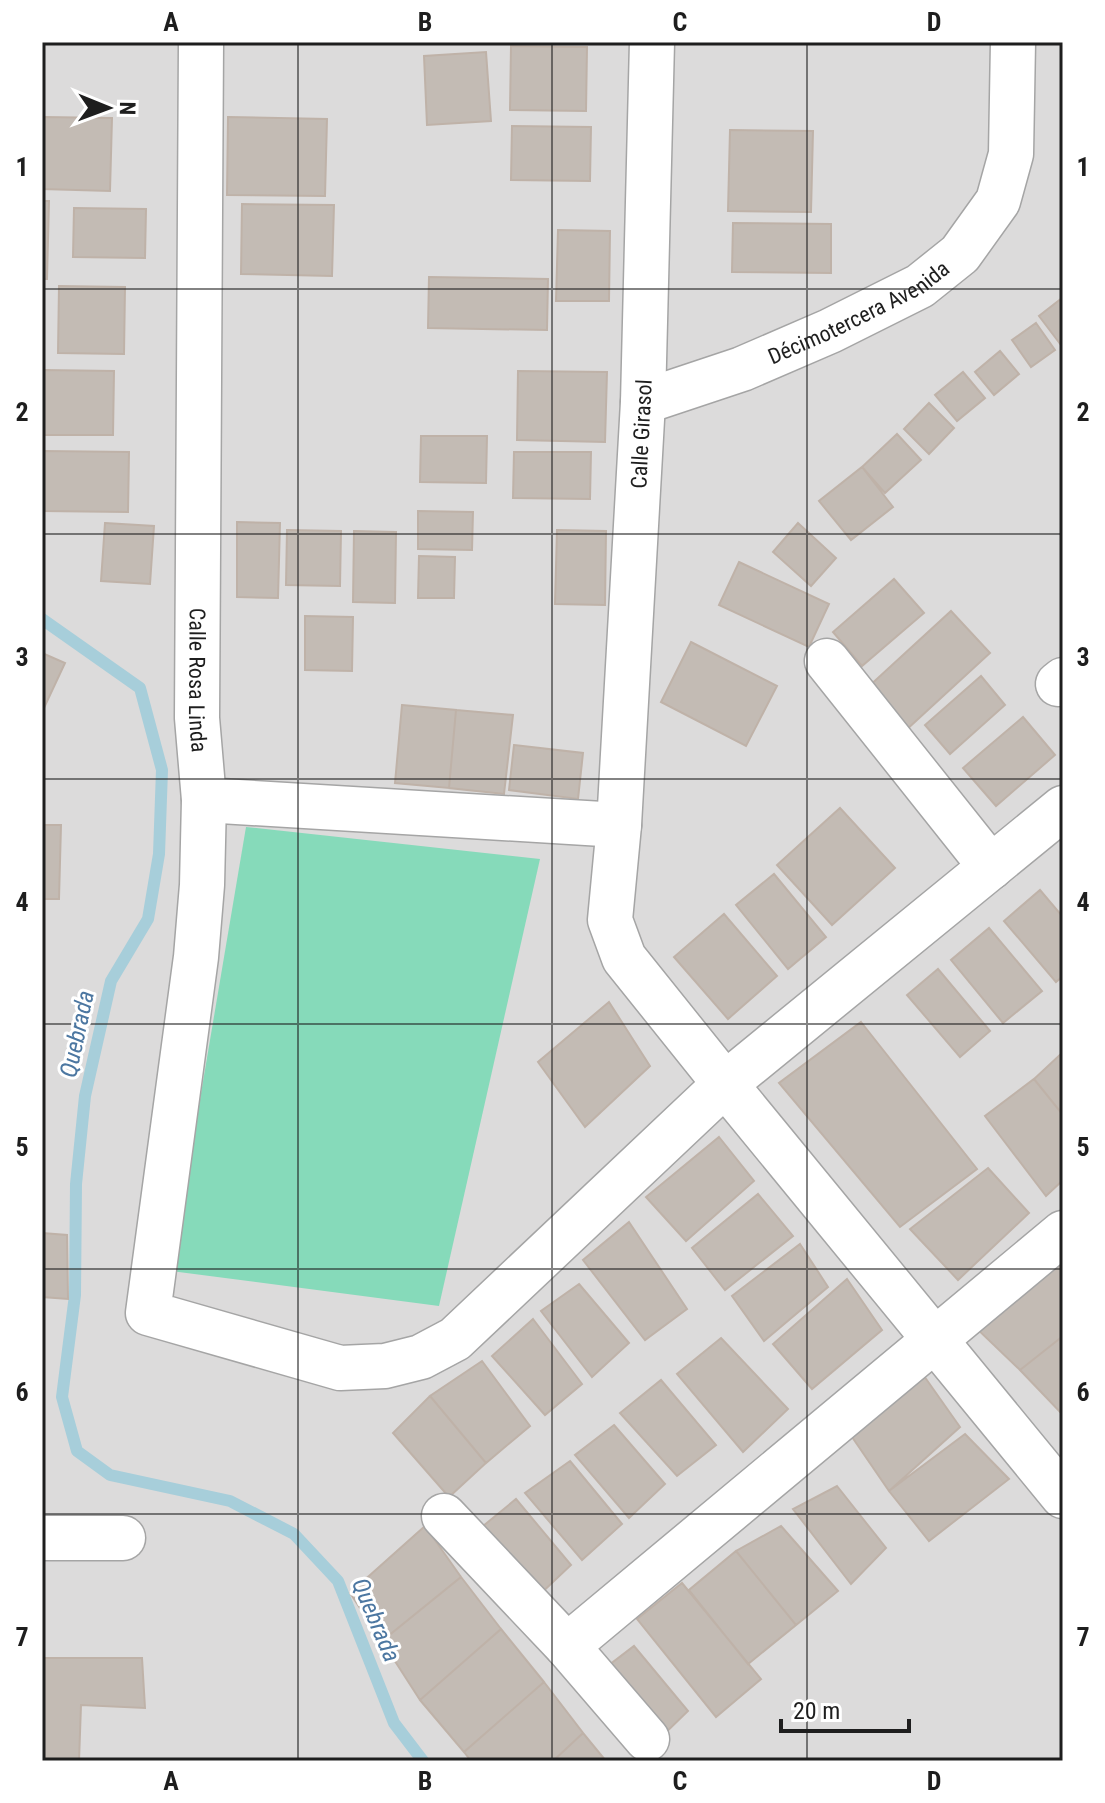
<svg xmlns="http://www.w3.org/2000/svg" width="1105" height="1803" viewBox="0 0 1105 1803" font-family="'Roboto Condensed',sans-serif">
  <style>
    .residential { fill: #dcdbdb }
    .pitch { fill: #86daba }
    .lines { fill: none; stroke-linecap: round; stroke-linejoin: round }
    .stream { stroke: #a7ceda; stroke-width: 12 }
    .building { fill: #c3bbb4; stroke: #bfb2a8; stroke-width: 2 }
    .minor-casing { stroke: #a5a5a5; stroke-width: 47 }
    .minor { stroke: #fff; stroke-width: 44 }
    .grid { fill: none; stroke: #1e1e1e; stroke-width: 2; stroke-opacity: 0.55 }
    .labels { text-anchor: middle; stroke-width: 6; stroke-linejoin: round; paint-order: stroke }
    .street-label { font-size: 22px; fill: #1e1e1e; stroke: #fff }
    .water-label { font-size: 24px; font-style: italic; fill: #4c77a1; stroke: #fff }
    .neatline { fill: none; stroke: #1e1e1e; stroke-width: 3 }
    .grid-label { font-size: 26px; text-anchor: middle; font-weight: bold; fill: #1e1e1e }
  </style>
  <rect width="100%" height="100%" fill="#efebe5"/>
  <path class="residential" d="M42 42H1063V1761H42Z"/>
  <path class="pitch" d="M246 827 540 859 439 1306 171 1271Z"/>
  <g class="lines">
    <path class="stream" d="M42 619 140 688 162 770 159 854 148 919 111 981 85 1096 76 1184 75 1295 62 1397 77 1451 110 1475 230 1501 294 1534 338 1581 394 1723 423 1761"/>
  </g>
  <path class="building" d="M511 46 587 47 586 111 510 110Z
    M486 52 491 121 427 125 424 56Z
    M43 117 112 118 110 191 42 189Z
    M228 117 327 119 325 196 227 195Z
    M512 126 591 127 590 181 511 180Z
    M730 130 813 131 811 212 728 211Z
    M42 201H49L47 279H42Z
    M242 204 334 205 332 276 241 274Z
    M74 208 146 209 145 258 73 257Z
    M733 223 831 224V273L732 272Z
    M558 230 610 231 609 301H556Z
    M429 277 548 279 547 330 428 328Z
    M59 286 125 287 124 354 58 353Z
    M1062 298 1063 300V344L1061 345 1039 316Z
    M1036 323 1055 350 1031 367 1012 340Z
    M1000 351 1019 374 994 395 975 372Z
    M42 370 114 371 113 435H42Z
    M518 371 607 372 605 442 517 440Z
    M963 372 985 398 957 421 935 395Z
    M929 403 954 428 929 454 904 429Z
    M897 434 921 460 885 493 862 467Z
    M421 436H487L486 483 420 482Z
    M43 451 129 452 128 512 42 511Z
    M514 452H591L590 499 513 498Z
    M862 467 893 507 851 540 819 501Z
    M418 511 473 512 472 550 418 549Z
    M237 522 280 523 278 598 237 597Z
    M105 523 154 526 150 584 101 581Z
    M798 523 836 558 811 586 773 552Z
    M287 530 341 531 340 586 286 585Z
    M557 530 606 531 605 605 555 604Z
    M354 531 396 532 395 603 353 602Z
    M419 556 455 557 454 598H418Z
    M739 562 829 604 809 647 719 605Z
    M894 579 924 613 862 666 833 632Z
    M951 611 990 653 905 731 867 688Z
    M305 616 353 617 352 671 305 670Z
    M691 642 777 686 746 746 661 702Z
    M42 653 65 663 44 708 42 707Z
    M981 676 1005 705 950 754 925 725Z
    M402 705 456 710 449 788 395 783Z
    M456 710 513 715 504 794 449 788Z
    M1023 717 1055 755 996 806 963 768Z
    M514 745 583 753 578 799 509 790Z
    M840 808 895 868 832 925 777 865Z
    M42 825H61L59 899H42Z
    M774 874 826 937 788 969 736 905Z
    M1040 890 1063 917V976L1056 982 1004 921Z
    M724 914 777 976 728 1019 674 957Z
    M989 928 1042 991 1003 1023 951 960Z
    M938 969 990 1031 960 1057 907 995Z
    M609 1002 650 1066 585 1127 538 1062Z
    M861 1022 977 1169 900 1227 779 1083Z
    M1063 1052V1115L1034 1079Z
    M1034 1079 1063 1115V1180L1046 1196 985 1116Z
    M719 1137 754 1181 686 1241 646 1197Z
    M988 1168 1029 1213 958 1280 910 1229Z
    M758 1194 793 1236 725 1290 692 1248Z
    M629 1222 687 1309 645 1340 583 1260Z
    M42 1233 67 1235 68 1299 42 1297Z
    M800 1244 828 1287 764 1341 732 1296Z
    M1063 1263V1336L1020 1370 973 1325Z
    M847 1279 882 1330 812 1389 773 1344Z
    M579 1284 629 1343 592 1377 541 1311Z
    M533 1319 582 1384 545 1415 492 1356Z
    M1063 1336V1415L1020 1370Z
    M721 1338 788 1409 743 1452 677 1374Z
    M482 1361 530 1426 486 1463 430 1396Z
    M924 1376 960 1427 889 1491 850 1434Z
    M661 1380 716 1445 677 1476 620 1413Z
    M430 1396 486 1463 449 1497 393 1433Z
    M614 1425 665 1484 629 1518 575 1455Z
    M965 1434 1009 1479 929 1541 889 1491Z
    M570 1461 622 1524 582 1560 525 1493Z
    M837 1486 886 1548 851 1584 793 1509Z
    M516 1499 571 1565 536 1598 477 1531Z
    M425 1526 461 1577 382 1641 350 1593Z
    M781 1526 838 1591 796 1625 736 1551Z
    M736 1551 796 1625 748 1664 689 1590Z
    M461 1577 501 1629 420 1700 382 1641Z
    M682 1583 761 1679 716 1717 637 1619Z
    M501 1629 544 1682 464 1752 420 1700Z
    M634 1646 688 1711 657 1741 600 1672Z
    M42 1658H142L145 1708 81 1705 79 1761H42Z
    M544 1682 583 1733 553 1761H471L464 1752Z
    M583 1733 606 1761H553Z"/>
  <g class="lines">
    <defs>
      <g id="minor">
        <path id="s1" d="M201 42 197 718 204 800 202 885 196 957 148 1313 340 1368 385 1366 421 1357 455 1339 725 1084 1063 808"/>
        <path d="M652 42 643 402 619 825 610 920 624 958 725 1084 1063 1496"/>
        <path id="s2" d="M643 402 742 369 830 331 920 286 960 254 998 201 1011 154 1013 42"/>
        <path d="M827 661 991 867"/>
        <path d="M1058 684 1063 680"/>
        <path d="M204 800 619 825"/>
        <path d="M444 1516 567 1646 647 1739"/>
        <path d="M42 1538H123"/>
        <path d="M567 1646 1063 1233"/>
      </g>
    </defs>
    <use href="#minor" class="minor-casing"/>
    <use href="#minor" class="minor"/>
  </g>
  <path class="grid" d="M298 42V1761M552 42V1761M807 42V1761M42 289H1063M42 534H1063M42 779H1063M42 1024H1063M42 1269H1063M42 1514H1063"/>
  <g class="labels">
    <g class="street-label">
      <text dy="8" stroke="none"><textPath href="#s2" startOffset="234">Décimotercera Avenida</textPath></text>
      <text transform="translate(641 434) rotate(-87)" y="8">Calle Girasol</text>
      <text dy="8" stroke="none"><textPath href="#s1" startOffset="638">Calle Rosa Linda</textPath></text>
    </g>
    <g class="water-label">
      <text transform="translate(77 1034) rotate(-78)" y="8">Quebrada</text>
      <text transform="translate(376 1620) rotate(67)" y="8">Quebrada</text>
    </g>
  </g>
  <rect width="1105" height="1803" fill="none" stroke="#ffffff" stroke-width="88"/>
  <g transform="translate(108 108) rotate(91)" stroke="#ffffff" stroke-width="6" paint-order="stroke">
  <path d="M0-6L14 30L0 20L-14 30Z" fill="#1e1e1e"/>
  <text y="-12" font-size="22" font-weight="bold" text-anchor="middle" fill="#1e1e1e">N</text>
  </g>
  <path d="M781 1719v12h128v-12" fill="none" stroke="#1e1e1e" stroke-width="4"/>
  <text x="793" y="1719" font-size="24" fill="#1e1e1e" stroke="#ffffff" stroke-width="6" paint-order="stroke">20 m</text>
  <rect x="44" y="44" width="1017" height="1715" class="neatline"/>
  <g class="grid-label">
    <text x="171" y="31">A</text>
    <text x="425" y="31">B</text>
    <text x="680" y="31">C</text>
    <text x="934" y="31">D</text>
    <text x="22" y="176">1</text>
    <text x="1083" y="176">1</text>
    <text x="22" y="421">2</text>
    <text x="1083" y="421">2</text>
    <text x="22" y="666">3</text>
    <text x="1083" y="666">3</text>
    <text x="22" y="911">4</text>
    <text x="1083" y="911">4</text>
    <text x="22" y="1156">5</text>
    <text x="1083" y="1156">5</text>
    <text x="22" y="1401">6</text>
    <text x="1083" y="1401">6</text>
    <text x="22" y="1646">7</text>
    <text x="1083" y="1646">7</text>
    <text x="171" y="1790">A</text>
    <text x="425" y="1790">B</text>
    <text x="680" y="1790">C</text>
    <text x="934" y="1790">D</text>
  </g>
</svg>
